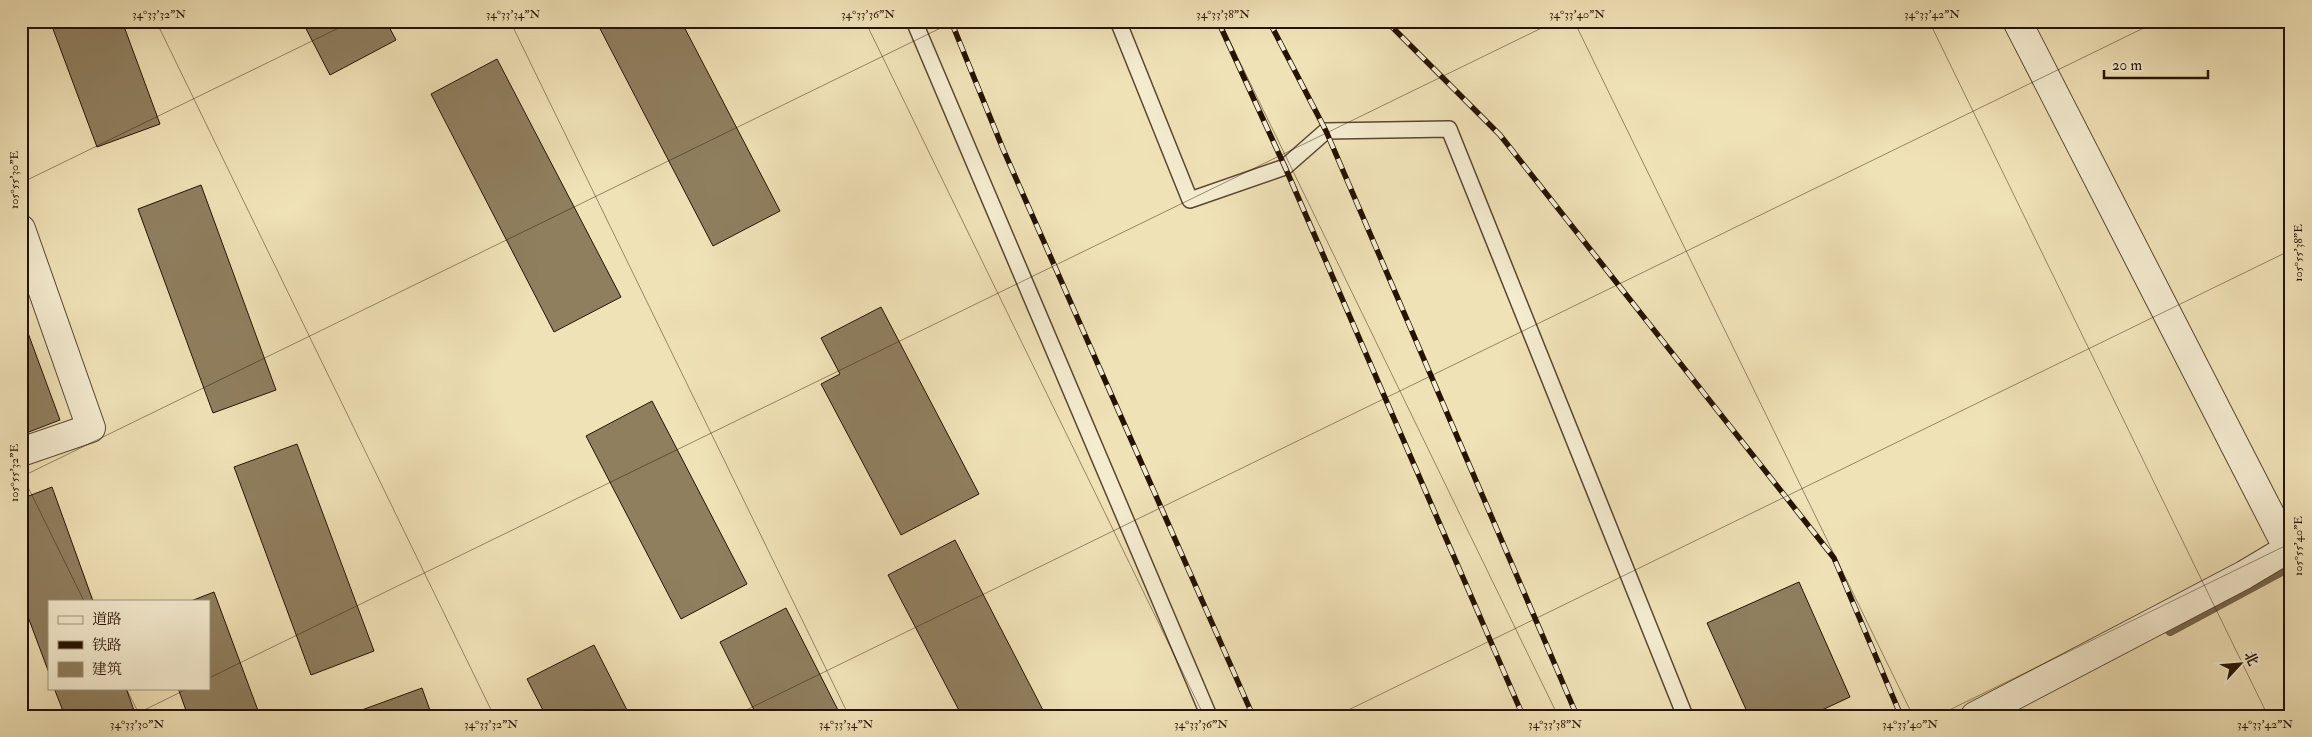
<svg xmlns="http://www.w3.org/2000/svg" width="2312" height="737" viewBox="0 0 2312 737" font-family="'IM FELL Double Pica','Noto Serif SC',serif">
  <style>
    .lines { fill: none; stroke-linecap: round; stroke-linejoin: round }
    .stream { stroke: #756549; stroke-width: 10 }
    .building { fill: #8f7f5f; stroke: #251300 }
    .lane-casing { stroke: #58472e; stroke-width: 18 }
    .street-casing { stroke: #58472e; stroke-width: 30 }
    .lane { stroke: #f5ecd0; stroke-width: 15 }
    .street { stroke: #f5ecd0; stroke-width: 28 }
    .rail-casing { stroke: #251300; stroke-width: 5.5 }
    .rail { stroke: #f5ecd0; stroke-width: 4; stroke-dasharray: 11; stroke-linecap: butt }
    .ticks { fill: none; stroke: #251300; stroke-width: 1; stroke-opacity: 0.45 }
    .neatline { fill: none; stroke: #251300; stroke-width: 2 }
    .ticks-label { font-size: 12px; text-anchor: middle; fill: #251300 }
  </style>
  <rect width="100%" height="100%" fill="#f0e2b7"/>
  <filter id="stains"><feTurbulence type="fractalNoise" baseFrequency=".004" numOctaves="4"/><feColorMatrix values="0 0 0 0 .2 0 0 0 0 .09 0 0 0 0 .02 0 0 0 .5 -.17"/></filter>
  <radialGradient id="worn" r=".72"><stop offset=".6" stop-color="#630" stop-opacity="0"/><stop offset="1" stop-color="#630" stop-opacity=".3"/></radialGradient>
  <g class="lines">
    <path class="stream" d="M2170 631 2291 566"/>
  </g>
  <path class="building" d="M50 21H122L160 124 97 147Z
    M302 21H386L396 40 330 75Z
    M596 21H681L780 211 713 246Z
    M497 59 621 297 554 332 431 94Z
    M201 185 276 390 213 413 138 209Z
    M881 307 979 494 901 535 821 384 840 374 821 338Z
    M21 314 60 420 21 435Z
    M652 401 747 584 681 619 586 436Z
    M297 444 374 651 311 675 234 467Z
    M52 487 93 601H49V673L21 598V499Z
    M955 540 1046 716H962L888 575Z
    M1799 582 1850 697 1809 716H1749L1707 623Z
    M214 592 260 716H188L178 688H209V601H191Z
    M786 608 841 716H757L720 642Z
    M594 645 630 716H546L527 679Z
    M54 688H126L136 716H65Z
    M422 688 432 716H360L359 711Z"/>
  <g class="lines">
    <defs>
      <path id="lane" d="M914 21 1209 716
        M1118 21 1190 200 1285 167 1326 131 1449 129 1685 716"/>
      <path id="street" d="M2017 21 2288 549
        M21 229 91 428 21 452
        M1975 716 2244 575 2291 547"/>
    </defs>
    <use href="#lane" class="lane-casing"/>
    <use href="#street" class="street-casing"/>
    <use href="#lane" class="lane"/>
    <use href="#street" class="street"/>
    <defs>
      <path id="rail" d="M951 21 1003 149 1253 716
        M1218 21 1285 167 1523 716
        M1269 21 1326 131 1577 716
        M1386 21 1500 135 1834 558 1901 716"/>
    </defs>
    <use href="#rail" class="rail-casing"/>
    <use href="#rail" class="rail"/>
  </g>
  <path class="ticks" d="M156 21 494 716M510 21 849 716M865 21 1204 716M1220 21 1558 716M1574 21 1913 716M1929 21 2268 716M2284 21 2291 36M21 183 353 21M21 473 84 601M21 477 955 21M209 678 1556 21M126 688 140 716M132 716 189 688M734 716 2158 21M1336 716 2291 250M1937 716 2291 543"/>
  <rect width="2312" height="737" fill="none" stroke="#f0e2b7" stroke-width="55"/>
  <rect x="48" y="600" width="162" height="90" fill="#f5ecd0" stroke="#a2957d"/>
  <rect x="58" y="616" width="25" height="8" fill="#f5ecd0" stroke="#a2957d"/>
  <text x="92" y="624" font-size="15" fill="#251300">道路</text>
  <rect x="58" y="641" width="25" height="8" fill="#251300" stroke="#a2957d"/>
  <text x="92" y="650" font-size="15" fill="#251300">铁路</text>
  <rect x="58" y="662" width="25" height="15" fill="#8f7f5f" stroke="#a2957d"/>
  <text x="92" y="674" font-size="15" fill="#251300">建筑</text>
  <g transform="translate(2240 664) rotate(64)" stroke="#f5ecd0" stroke-width="4" paint-order="stroke">
  <path d="M0-4L9 19L0 12L-9 19Z" fill="#251300"/>
  <text y="-8" font-size="14" font-weight="bold" text-anchor="middle" fill="#251300">北</text>
  </g>
  <path d="M2104 70v8h104v-8" fill="none" stroke="#251300" stroke-width="2.5"/>
  <text x="2112" y="70" font-size="15" fill="#251300" stroke="#f5ecd0" stroke-width="4" paint-order="stroke">20 m</text>
  <rect x="28" y="28" width="2256" height="682" class="neatline"/>
  <g class="ticks-label">
    <text x="159" y="18">34°33'32"N</text>
    <text x="513" y="18">34°33'34"N</text>
    <text x="868" y="18">34°33'36"N</text>
    <text x="1223" y="18">34°33'38"N</text>
    <text x="1577" y="18">34°33'40"N</text>
    <text x="1932" y="18">34°33'42"N</text>
    <text transform="translate(14 180) rotate(-90)" y="4">105°55'30"E</text>
    <text transform="translate(2298 253) rotate(-90)" y="4">105°55'38"E</text>
    <text transform="translate(14 473) rotate(-90)" y="4">105°55'32"E</text>
    <text transform="translate(2298 546) rotate(-90)" y="4">105°55'40"E</text>
    <text x="137" y="728">34°33'30"N</text>
    <text x="491" y="728">34°33'32"N</text>
    <text x="846" y="728">34°33'34"N</text>
    <text x="1201" y="728">34°33'36"N</text>
    <text x="1555" y="728">34°33'38"N</text>
    <text x="1910" y="728">34°33'40"N</text>
    <text x="2265" y="728">34°33'42"N</text>
  </g>
  <rect width="100%" height="100%" filter="url(#stains)"/>
  <rect width="100%" height="100%" fill="url(#worn)"/>
</svg>
